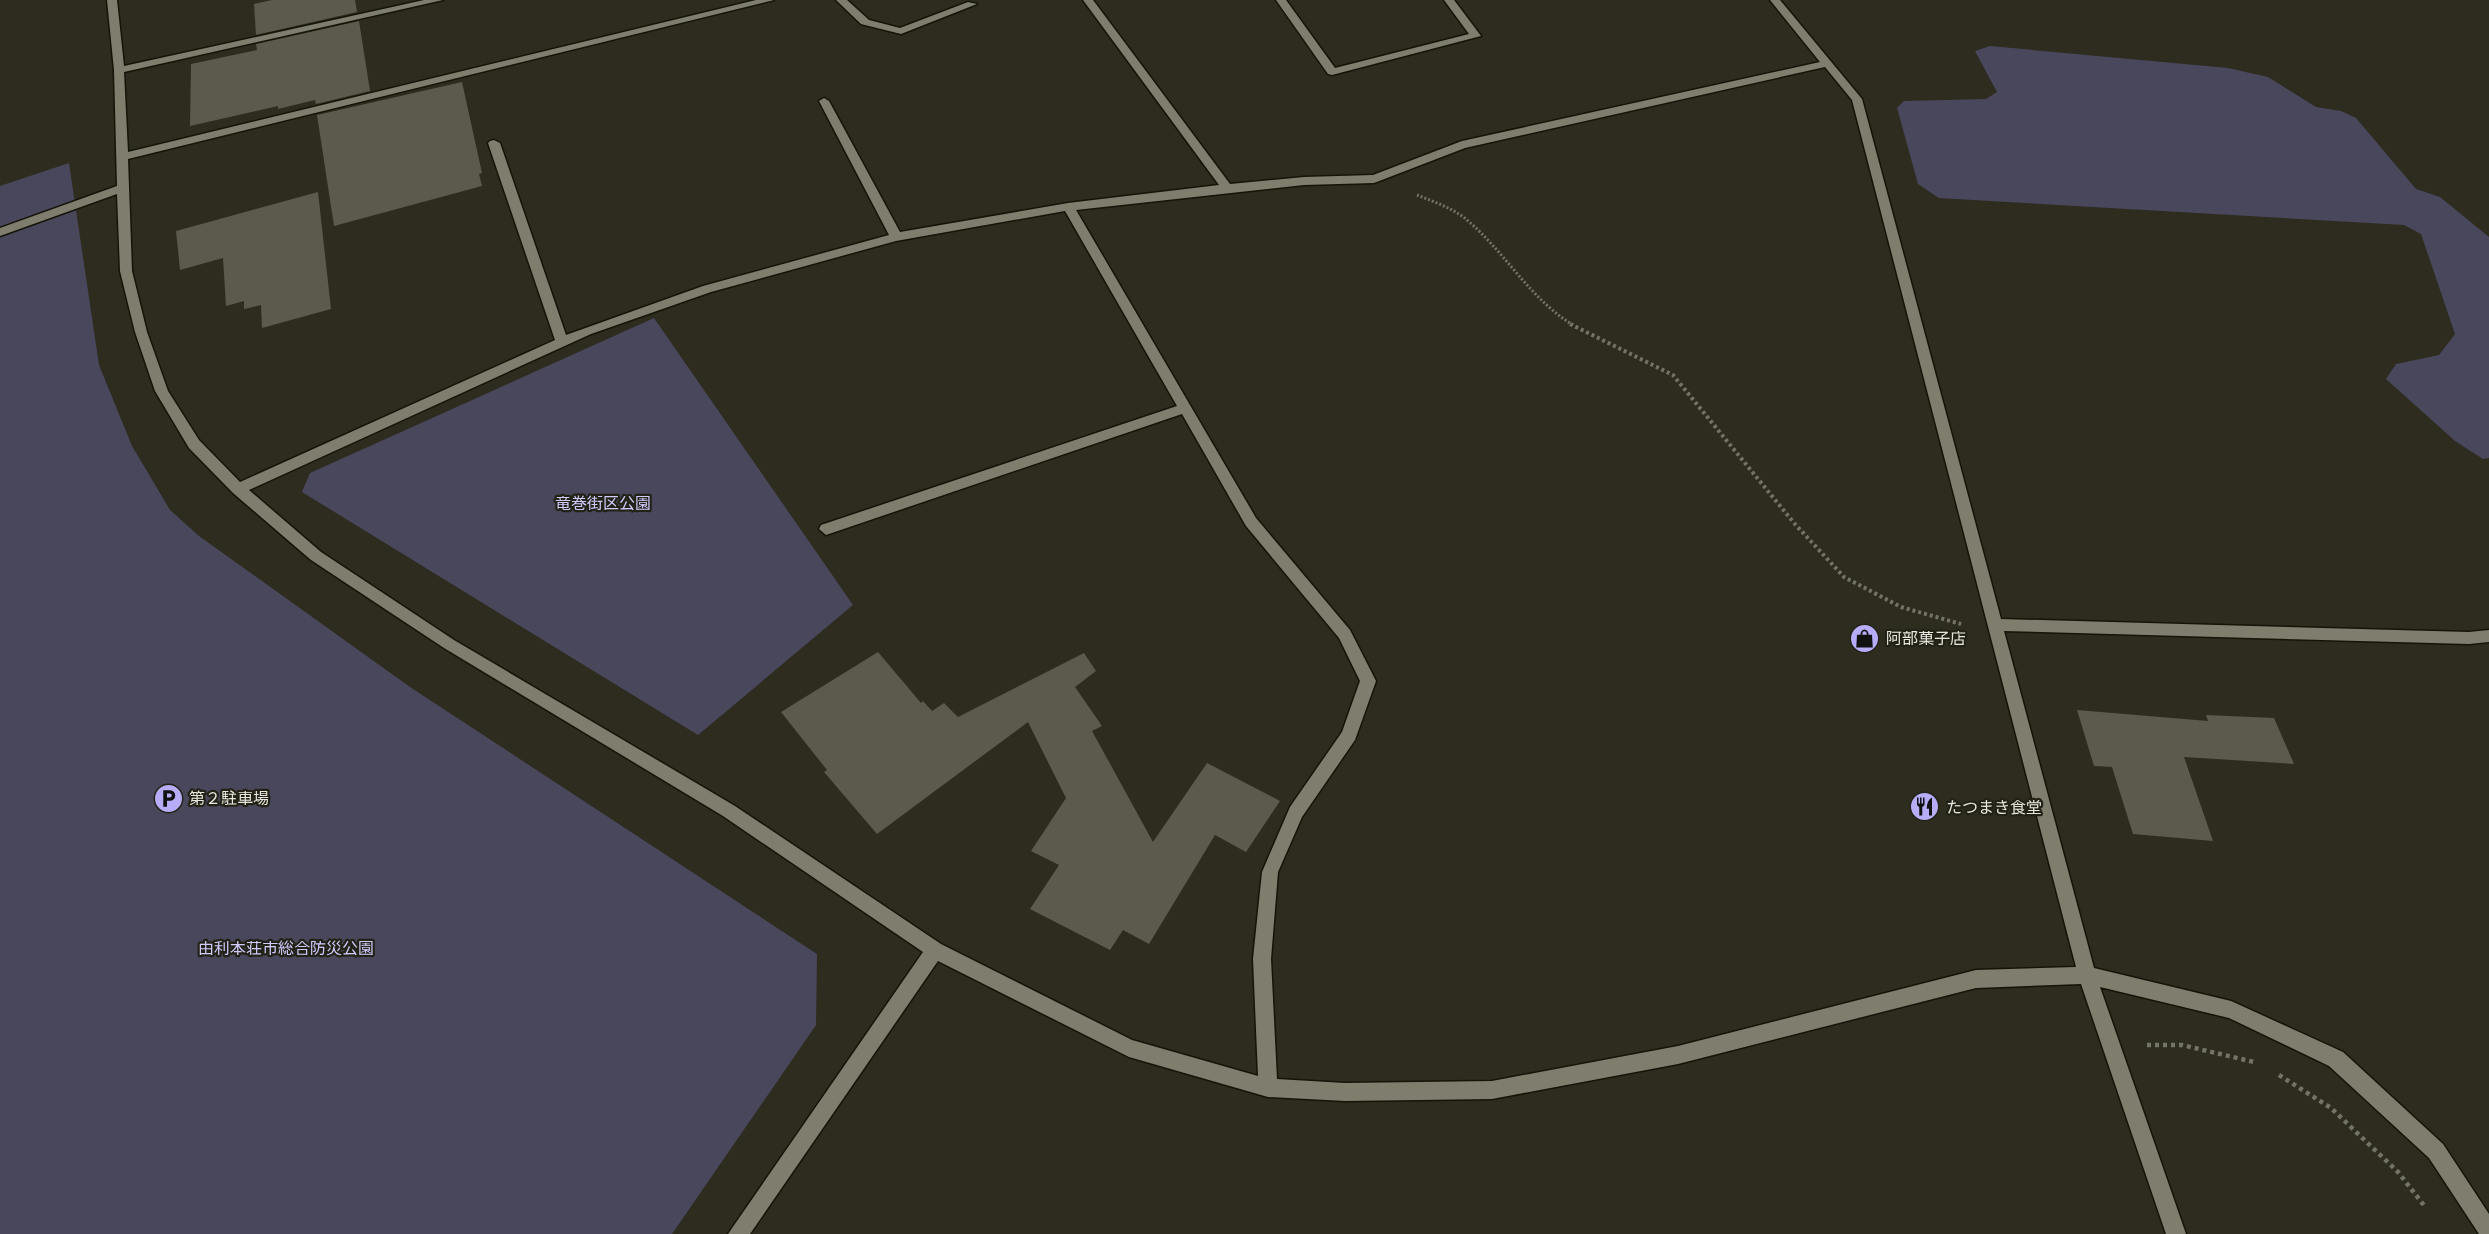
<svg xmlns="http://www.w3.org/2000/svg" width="2489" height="1234" viewBox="0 0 2489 1234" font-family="'Roboto Condensed','Noto Sans JP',sans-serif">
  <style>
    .green { fill: #49475c }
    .building { fill: #5b5a4c }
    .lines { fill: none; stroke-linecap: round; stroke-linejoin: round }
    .minor-casing { stroke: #151409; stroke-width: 3 }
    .path-far2 { stroke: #747367; stroke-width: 3; stroke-dasharray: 2 2; stroke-linecap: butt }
    .path-far1 { stroke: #747367; stroke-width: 4; stroke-dasharray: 3 3; stroke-linecap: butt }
    .path { stroke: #747367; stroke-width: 4.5; stroke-dasharray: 4 4; stroke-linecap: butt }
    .minor { fill: #7e7d6e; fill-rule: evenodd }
    .labels { text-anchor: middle; stroke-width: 4.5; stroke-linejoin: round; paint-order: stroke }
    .park-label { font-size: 16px; fill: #d0cbfe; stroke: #232216 }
    .poi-label { font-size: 16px; fill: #e8e7df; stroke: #232216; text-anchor: start }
  </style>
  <rect width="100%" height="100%" fill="#2d2c1f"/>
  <path class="green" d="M1990 46 2228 68 2268 77 2316 107 2341 111 2356 118 2416 189 2440 197 2489 237V458L2483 459 2455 441 2386 379 2396 364 2439 355 2455 334 2421 234 2404 225 1939 198 1918 184 1897 108 1904 101 1986 99 1997 92 1975 51Z
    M69 163 99 365 132 446 170 510 199 536 410 687 817 954 816 1025 672 1234H0V186Z
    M654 318 853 605 698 735 302 492 310 473Z"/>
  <path class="building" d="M272 0H355L357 12 256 35 254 4Z
    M359 21 370 91 316 104 315 100 278 109V106L190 126 191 64 257 50 256 44Z
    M462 82 482 173 479 174 482 186 334 226 317 115Z
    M318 192 331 309 262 328 261 305 244 309V301L226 306 223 258 180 270 176 231Z
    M878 652 921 703 923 701 932 711 944 703 958 717 1084 653 1096 671 1075 687 1102 726 1092 731 1153 842 1207 763 1280 801 1246 852 1215 835 1149 944 1123 930 1110 950 1030 909 1059 865 1031 851 1066 798 1028 722 877 834 824 772 827 770 781 712Z
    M2077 710 2208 721 2206 715 2274 718 2294 764 2184 757 2213 841 2133 834 2112 767 2094 766Z"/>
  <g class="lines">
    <defs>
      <path id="minor" d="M107 0H117L124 66 424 0H443L124 72 128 152 756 0H774L128 159 132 271 147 332 168 391 199 440 240 482 555 340 488 143 490 141 494 140 500 143 566 335 703 286 889 235 819 101 824 98 829 101 900 232 1068 203 1219 185 1083 0H1093L1230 184 1304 177 1373 175 1462 141 1820 62 1770 0H1780L1862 99 2001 619 2469 632 2489 630V642L2469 644 2004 631 2094 968 2231 1001 2343 1052 2443 1144 2489 1214V1234H2479L2429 1158 2329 1066 2229 1018 2100 987 2186 1234H2166L2081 984 1976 988 1678 1064 1492 1099 1345 1101 1268 1097 1129 1057 938 961 750 1234H728L923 952 723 816 444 648 311 560 233 493 189 448 155 391 135 332 120 271 117 194 0 236V228L117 186 114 70ZM1825 67 1852 100 2076 967 1976 970 1678 1046 1492 1081 1345 1083 1277 1079 1271 959 1278 872 1302 817 1355 740 1376 681 1350 630 1256 518 1076 210 1304 185 1374 183 1465 148ZM1065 211 1177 406 821 525 819 529 826 535 1182 414 1246 526 1339 638 1360 681 1342 732 1290 807 1262 872 1253 959 1258 1076 1132 1040 941 944 735 806 454 640 321 552 249 490 591 334 711 292 896 241Z
        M836 0H847L869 20 900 28 968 2 977 4 901 34 861 24Z
        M1276 0H1286L1335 68 1469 34 1444 0H1454L1481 36 1332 75 1328 74Z"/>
    </defs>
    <use href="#minor" class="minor-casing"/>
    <path class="path-far2" d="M1417 195C1434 202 1453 208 1467 220 1505 252 1530 299 1573 325"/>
    <path class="path-far1" d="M1570 324 1673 375 1794 523 1844 577 1901 607 1961 624"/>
    <path class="path" d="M2147 1045H2182L2254 1062
      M2279 1075 2331 1108 2398 1172 2426 1208"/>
    <use href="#minor" class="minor"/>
  </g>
  <defs>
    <symbol id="shop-disc" viewBox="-11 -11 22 22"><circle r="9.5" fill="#b6acf8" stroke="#232216"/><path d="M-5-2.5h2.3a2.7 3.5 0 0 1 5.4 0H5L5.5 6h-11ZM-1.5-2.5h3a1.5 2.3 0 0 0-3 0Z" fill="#111"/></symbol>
    <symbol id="parking-disc" viewBox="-11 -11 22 22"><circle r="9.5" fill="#b6acf8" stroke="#232216"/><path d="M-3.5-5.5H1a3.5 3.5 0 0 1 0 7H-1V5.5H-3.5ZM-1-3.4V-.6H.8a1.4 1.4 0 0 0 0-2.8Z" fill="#111"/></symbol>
    <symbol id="restaurant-disc" viewBox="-11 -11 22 22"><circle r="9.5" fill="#b6acf8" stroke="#232216"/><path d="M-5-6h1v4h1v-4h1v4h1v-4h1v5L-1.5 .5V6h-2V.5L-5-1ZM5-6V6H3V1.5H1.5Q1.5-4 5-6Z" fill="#111"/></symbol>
  </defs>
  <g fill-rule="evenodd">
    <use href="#shop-disc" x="1848" y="622" width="33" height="33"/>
    <use href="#parking-disc" x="152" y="782" width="33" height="33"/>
    <use href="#restaurant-disc" x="1908" y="790" width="33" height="33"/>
  </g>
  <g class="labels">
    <g class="park-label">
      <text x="603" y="509">竜巻街区公園</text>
      <text x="286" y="954">由利本荘市総合防災公園</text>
    </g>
    <g class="poi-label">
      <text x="1886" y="644">阿部菓子店</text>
      <text x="189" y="804">第２駐車場</text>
      <text x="1946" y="813">たつまき食堂</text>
    </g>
  </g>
</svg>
